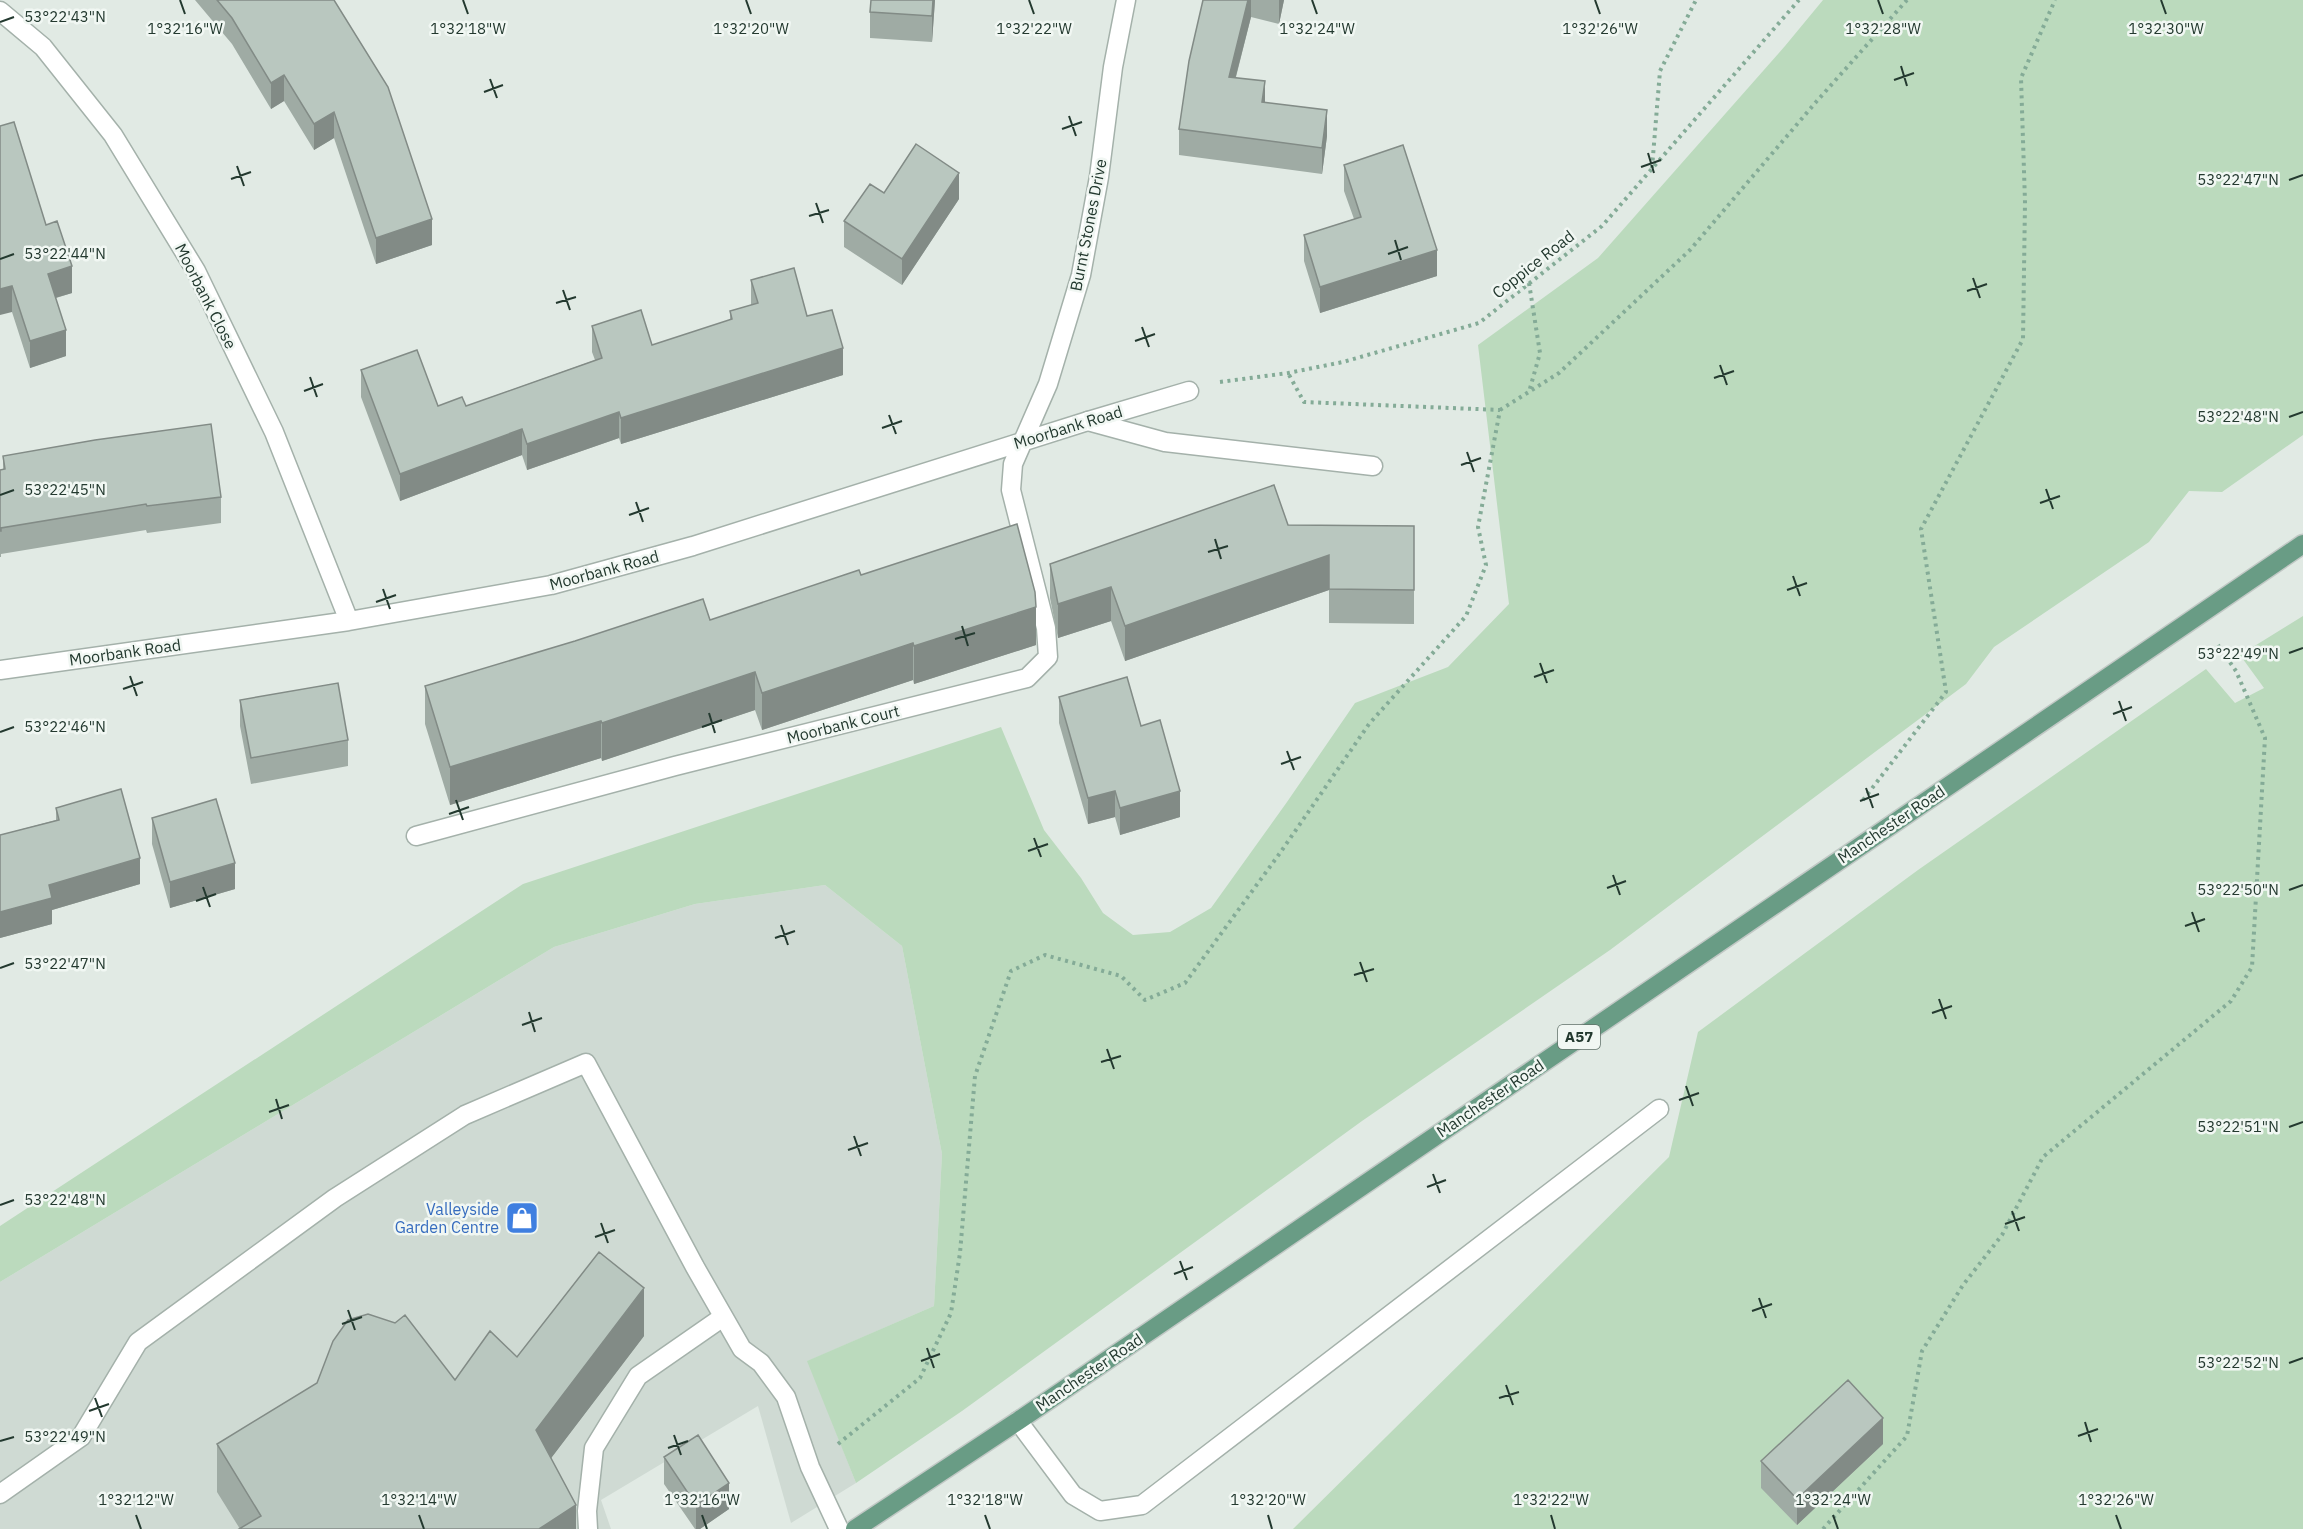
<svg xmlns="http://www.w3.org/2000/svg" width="2303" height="1529" viewBox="0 0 2303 1529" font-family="'IBM Plex Sans',sans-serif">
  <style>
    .built { fill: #cfdad3 }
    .green { fill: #bbdabd }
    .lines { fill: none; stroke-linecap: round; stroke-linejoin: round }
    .lane-casing { stroke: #a4b1aa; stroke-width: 21 }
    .street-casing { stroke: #a4b1aa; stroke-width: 21 }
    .primary-casing { stroke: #c1c8c5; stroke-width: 21 }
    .path { stroke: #84ab97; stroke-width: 4; stroke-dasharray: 3 4.5; stroke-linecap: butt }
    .lane { stroke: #fff; stroke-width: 18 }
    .street { stroke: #fff; stroke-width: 18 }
    .primary { stroke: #699c85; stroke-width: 18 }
    .wall { fill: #9faba4 }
    .shaded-wall { fill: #828b86 }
    .building { fill: #b9c7bf; stroke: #828b86; stroke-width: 1.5 }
    .ticks { fill: none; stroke: #23392f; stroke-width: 2 }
    .labels { text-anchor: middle; stroke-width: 5; stroke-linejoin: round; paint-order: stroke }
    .shield { fill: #f1f7f3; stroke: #61726a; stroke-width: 1.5 }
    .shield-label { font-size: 15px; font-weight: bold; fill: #23392f }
    .street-label { font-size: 16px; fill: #23392f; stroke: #f1f7f3 }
    .shop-label { font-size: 16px; fill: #366cbe; stroke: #f1f7f3; text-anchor: end }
    .ticks-label { font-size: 15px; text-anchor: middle; fill: #23392f; stroke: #f1f7f3; stroke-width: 5; stroke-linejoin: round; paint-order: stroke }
  </style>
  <rect width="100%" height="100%" fill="#e1eae4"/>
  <path class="built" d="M825 885 902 946 942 1154 934 1306 808 1361 856 1483 791 1523 758 1406 601 1500 611 1529H0V1282L554 947 695 904Z"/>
  <path class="green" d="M1823 0H2303V435L2222 492 2189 491 2149 542 1994 647 1966 684 1610 950 1362 1121 962 1411 856 1483 807 1361 934 1306 942 1154 902 946 825 885 695 904 554 947 0 1282V1226L523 884 1001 727 1044 830 1081 878 1103 913 1133 935 1170 932 1211 908 1287 802 1355 703 1448 667 1509 604 1478 345 1598 258 1785 46Z
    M2303 616V1529H1293L1669 1157 1698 1032 1918 870 2206 669 2235 703 2264 688 2240 655Z"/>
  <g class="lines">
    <defs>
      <path id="lane" d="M1088 421 1165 442 1373 466
        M1018 1421 1073 1495 1100 1511 1142 1505 1659 1109
        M0 1494 81 1437 138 1342 335 1198 465 1115 586 1063 695 1267 742 1349 761 1363 786 1397 810 1467 839 1529
        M588 1529 587 1511 594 1448 638 1376 723 1317"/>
      <path id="street" d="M0 11 43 47 113 135 196 271 274 432 349 621
        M0 670 349 621 551 585 693 546 1088 421 1189 391
        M416 836 675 766 1027 678 1048 657 1046 628 1011 490 1013 464 1048 384 1081 275 1099 177 1113 67 1126 0"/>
      <path id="primary" d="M855 1529 1018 1421 2303 544"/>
    </defs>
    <use href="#lane" class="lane-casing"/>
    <use href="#street" class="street-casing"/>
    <use href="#primary" class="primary-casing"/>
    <path class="path" d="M1652 168 1660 71 1696 0
      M1529 283 1540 353 1529 392
      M1220 382 1288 373 1343 362 1479 323 1602 226 1799 0
      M1500 410 1559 373 1690 250 1816 102 1907 0
      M1863 800 1946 692 1921 529 2023 339 2025 202 2021 78 2055 0
      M838 1444 920 1378 951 1313 960 1253 975 1076 1011 971 1045 955 1121 976 1145 1000 1185 983 1280 853 1369 724 1466 616 1486 565 1478 527 1500 410 1304 402 1288 373
      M1823 1529 1907 1436 1922 1351 1963 1285 2002 1235 2043 1157 2231 1001 2252 967 2265 738 2236 671 2218 645"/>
    <use href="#lane" class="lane"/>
    <use href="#street" class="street"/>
    <use href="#primary" class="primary"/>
  </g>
  <path class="wall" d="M195 0H334L432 245 376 264 334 138 314 150 284 101 271 109 232 44Z
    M935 0 932 42 870 38V12Z
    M1203 0H1284L1279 24 1251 17 1236 77 1265 102 1327 136 1322 174 1179 155V129Z
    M0 126 46 225 72 293 56 298 66 356 30 368 12 312Z
    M1344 165 1437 276 1320 313 1304 261V235L1354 219 1344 191Z
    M959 199 902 285 844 247V221Z
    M751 280 807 316 843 375 621 444 619 438 527 470 522 455 400 501 361 397V370L438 406H466L595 360 592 352V326L652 345 730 320V311L751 305Z
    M3 456 221 497V523L147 533 146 530 1 554V557H0V470L3 469Z
    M1288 525 1414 526V624L1329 623V590L1125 661 1111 621 1058 638 1050 598V564Z
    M861 575 1036 645 914 684 913 680 762 730 755 710 602 761 601 758 450 805 425 724V686L710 620Z
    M1059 697 1141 726 1180 817 1120 835 1115 817 1088 824 1059 723Z
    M240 700 348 740V766L251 784 240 726Z
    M56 808 140 884 52 910V924L0 938V835L56 820Z
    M152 818 235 889 170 908 152 844Z
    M644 1336 551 1458 576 1529H240L217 1492V1444L455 1380 517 1357Z
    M1883 1444 1797 1525 1761 1488V1461Z
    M664 1457 729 1509 700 1529H695L664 1484Z"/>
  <path class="shaded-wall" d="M933 0H935L932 42V16Z
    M1248 0H1251V17L1229 103V77Z
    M1279 0H1284L1279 24Z
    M284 75V101L271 109V83Z
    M1265 81V107L1262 102Z
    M1327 110V136L1322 174V148Z
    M334 112V138L314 150V124Z
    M959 173V199L902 285V259Z
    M432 219V245L376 264V238Z
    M1437 250V276L1320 313V287Z
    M72 266V293L48 300V274Z
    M12 286V312L0 315V289Z
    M66 330V356L30 368V341Z
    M843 348V375L621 444V418Z
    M619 412V438L527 470V444Z
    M522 429V455L400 501V474Z
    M1329 555V590L1125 661V626Z
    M1111 587V621L1058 638V604Z
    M1036 607V645L914 684V646Z
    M913 643V680L762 730V693Z
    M755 672V710L602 761V723Z
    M601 721V758L450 805V767Z
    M1115 791V817L1088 824V798Z
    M1180 791V817L1120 835V808Z
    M140 858V884L52 910V924L0 938V912L49 885Z
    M235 863V889L170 908V882Z
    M644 1288V1336L536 1478V1430Z
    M1883 1418V1444L1797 1525V1499Z
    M729 1483V1509L700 1529H696V1505Z
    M576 1505V1529H539Z"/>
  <path class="building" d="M217 0H334L388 87 432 219 376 238 334 112 314 124 284 75 271 83 232 18Z
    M871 0H933L932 16 870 12Z
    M1203 0H1248L1229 77 1265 81 1262 102 1327 110 1322 148 1179 129 1189 61Z
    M14 122 46 225 57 221 72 266 48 274 66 330 30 341 12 286 0 289V126Z
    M916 144 959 173 902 259 844 221 870 184 884 193Z
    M1403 145 1437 250 1320 287 1304 235 1361 217 1344 165Z
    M794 268 807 316 832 310 843 348 621 418 619 412 527 444 522 429 400 474 361 370 417 350 438 406 462 397 466 406 602 358 592 326 641 310 652 345 732 319 730 311 758 303 751 280Z
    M211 424 221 497 147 506 146 504 1 528V531H0V470L5 469 3 456 95 440Z
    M1274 485 1288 525 1414 526V590L1329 589V555L1125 626 1111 587 1058 604 1050 564Z
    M1017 524 1035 592 1036 607 914 646 913 643 762 693 755 672 602 723 601 721 450 767 425 686 575 641 703 599 710 620 859 570 861 575Z
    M1127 677 1141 726 1160 720 1180 791 1120 808 1115 791 1088 798 1059 697Z
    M338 683 348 740 251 758 240 700Z
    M121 789 140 858 49 885 52 898 0 912V835L59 820 56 808Z
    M216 799 235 863 170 882 152 818Z
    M599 1252 644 1288 536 1430 576 1505 539 1529H239L261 1516 217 1444 317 1383 333 1341 348 1320 368 1314 395 1323 405 1315 455 1380 490 1331 517 1357Z
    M1848 1380 1883 1418 1797 1499 1761 1461Z
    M698 1435 729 1483 696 1505 664 1457Z"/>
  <path class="ticks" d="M180 0 185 14M463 0 468 14M746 0 751 14M1029 0 1034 14M1312 0 1317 14M1595 0 1600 14M1878 0 1883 14M2161 0 2166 14M0 22 14 17M1901 66 1907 86M490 79 497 98M1894 80 1914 73M484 92 503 85M1069 116 1076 136M1062 129 1082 122M1648 153 1654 173M237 166 244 186M1641 167 1661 160M231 179 251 172M2289 180 2303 175M816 203 823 223M809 216 829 210M1395 240 1401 260M1388 254 1408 247M0 259 14 254M1973 278 1980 298M563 290 570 310M1967 291 1987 284M556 303 576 297M1142 327 1149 347M1135 341 1155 334M1720 365 1727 385M310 377 317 397M1714 378 1734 371M304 391 323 384M889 415 896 434M2289 417 2303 412M882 428 902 421M1467 452 1474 472M1461 465 1481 458M2046 489 2053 509M0 495 14 490M636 502 643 522M2040 503 2060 496M629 515 649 508M1215 539 1221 559M1208 552 1228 546M1793 576 1800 596M383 589 390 609M1787 590 1807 583M376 602 396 595M962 626 968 646M955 639 975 633M2289 653 2303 648M1540 663 1547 683M130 676 137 696M1534 677 1554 670M123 689 143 682M2119 701 2126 721M709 713 715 733M2113 714 2132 707M702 727 722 720M0 732 14 727M1287 751 1294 770M1281 764 1301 757M1866 788 1873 808M456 800 463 820M1860 801 1879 794M449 814 469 807M1034 838 1041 857M1028 851 1048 844M1613 875 1620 895M203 887 210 907M1607 888 1626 881M2289 890 2303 885M196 901 216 894M2192 912 2199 932M781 925 788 945M2185 926 2205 919M775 938 795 931M1360 962 1367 982M0 968 14 963M1354 975 1374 969M1939 999 1946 1019M529 1012 535 1032M1932 1013 1952 1006M522 1025 542 1018M1107 1049 1114 1069M1101 1062 1121 1056M1686 1086 1693 1106M276 1099 282 1119M1679 1100 1699 1093M269 1112 289 1105M2289 1127 2303 1122M854 1136 861 1156M848 1150 868 1143M1433 1174 1440 1193M1427 1187 1446 1180M0 1205 14 1200M2012 1211 2019 1231M601 1223 608 1243M2005 1224 2025 1217M595 1237 615 1230M1180 1261 1187 1280M1174 1274 1193 1267M1759 1298 1766 1318M348 1310 355 1330M1752 1311 1772 1304M342 1324 362 1317M927 1348 934 1368M921 1361 940 1354M2289 1363 2303 1358M1506 1385 1513 1405M95 1398 102 1417M1499 1398 1519 1392M89 1411 109 1404M2085 1422 2091 1442M674 1435 681 1455M2078 1436 2098 1429M0 1441 14 1437M668 1448 688 1441M136 1515 141 1529M419 1515 424 1529M702 1515 707 1529M985 1515 990 1529M1268 1515 1272 1529M1551 1515 1555 1529M1833 1515 1838 1529M2116 1515 2121 1529"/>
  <defs>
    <symbol id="shop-square" viewBox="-11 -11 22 22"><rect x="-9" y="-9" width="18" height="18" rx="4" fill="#3f7fe0" stroke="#f1f7f3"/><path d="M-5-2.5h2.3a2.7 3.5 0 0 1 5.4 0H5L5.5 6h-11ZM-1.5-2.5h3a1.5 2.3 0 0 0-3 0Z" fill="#fff"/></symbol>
  </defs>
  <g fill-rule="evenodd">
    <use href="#shop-square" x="503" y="1199" width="38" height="38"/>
  </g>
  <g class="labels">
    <rect class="shield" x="1558" y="1025" width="42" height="24" rx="4.5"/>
    <g class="shield-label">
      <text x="1579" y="1042">A57</text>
    </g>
    <g class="street-label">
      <text transform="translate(1088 225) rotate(-79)" y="6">Burnt Stones Drive</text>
      <text transform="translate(1533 264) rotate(-38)" y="6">Coppice Road</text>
      <text transform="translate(206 296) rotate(63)" y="6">Moorbank Close</text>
      <text transform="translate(1068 427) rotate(-17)" y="6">Moorbank Road</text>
      <text transform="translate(604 570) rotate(-15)" y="6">Moorbank Road</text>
      <text transform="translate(125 652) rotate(-8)" y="6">Moorbank Road</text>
      <text transform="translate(843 724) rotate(-14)" y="6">Moorbank Court</text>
      <text transform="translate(1891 824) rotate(-34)" y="6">Manchester Road</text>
      <text transform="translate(1490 1098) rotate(-34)" y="6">Manchester Road</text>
      <text transform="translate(1089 1372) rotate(-34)" y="6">Manchester Road</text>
    </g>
    <g class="shop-label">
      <text x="499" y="1215">Valleyside<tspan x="499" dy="18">Garden Centre</tspan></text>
    </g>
  </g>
  <g class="ticks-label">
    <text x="65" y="22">53°22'43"N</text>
    <text x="751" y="34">1°32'20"W</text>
    <text x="1034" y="34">1°32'22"W</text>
    <text x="1317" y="34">1°32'24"W</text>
    <text x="1600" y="34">1°32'26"W</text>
    <text x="1883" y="34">1°32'28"W</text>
    <text x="2166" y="34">1°32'30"W</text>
    <text x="185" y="34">1°32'16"W</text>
    <text x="468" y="34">1°32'18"W</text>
    <text x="2238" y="185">53°22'47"N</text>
    <text x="65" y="259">53°22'44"N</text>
    <text x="2238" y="422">53°22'48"N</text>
    <text x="65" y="495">53°22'45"N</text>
    <text x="2238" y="659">53°22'49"N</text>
    <text x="65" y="732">53°22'46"N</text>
    <text x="2238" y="895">53°22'50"N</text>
    <text x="65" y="969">53°22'47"N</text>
    <text x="2238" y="1132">53°22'51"N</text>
    <text x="65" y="1205">53°22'48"N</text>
    <text x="2238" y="1368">53°22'52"N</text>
    <text x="65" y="1442">53°22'49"N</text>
    <text x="136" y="1505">1°32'12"W</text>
    <text x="419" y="1505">1°32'14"W</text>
    <text x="702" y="1505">1°32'16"W</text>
    <text x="985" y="1505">1°32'18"W</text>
    <text x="1268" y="1505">1°32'20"W</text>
    <text x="1551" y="1505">1°32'22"W</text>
    <text x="1833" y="1505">1°32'24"W</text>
    <text x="2116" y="1505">1°32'26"W</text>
  </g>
</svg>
